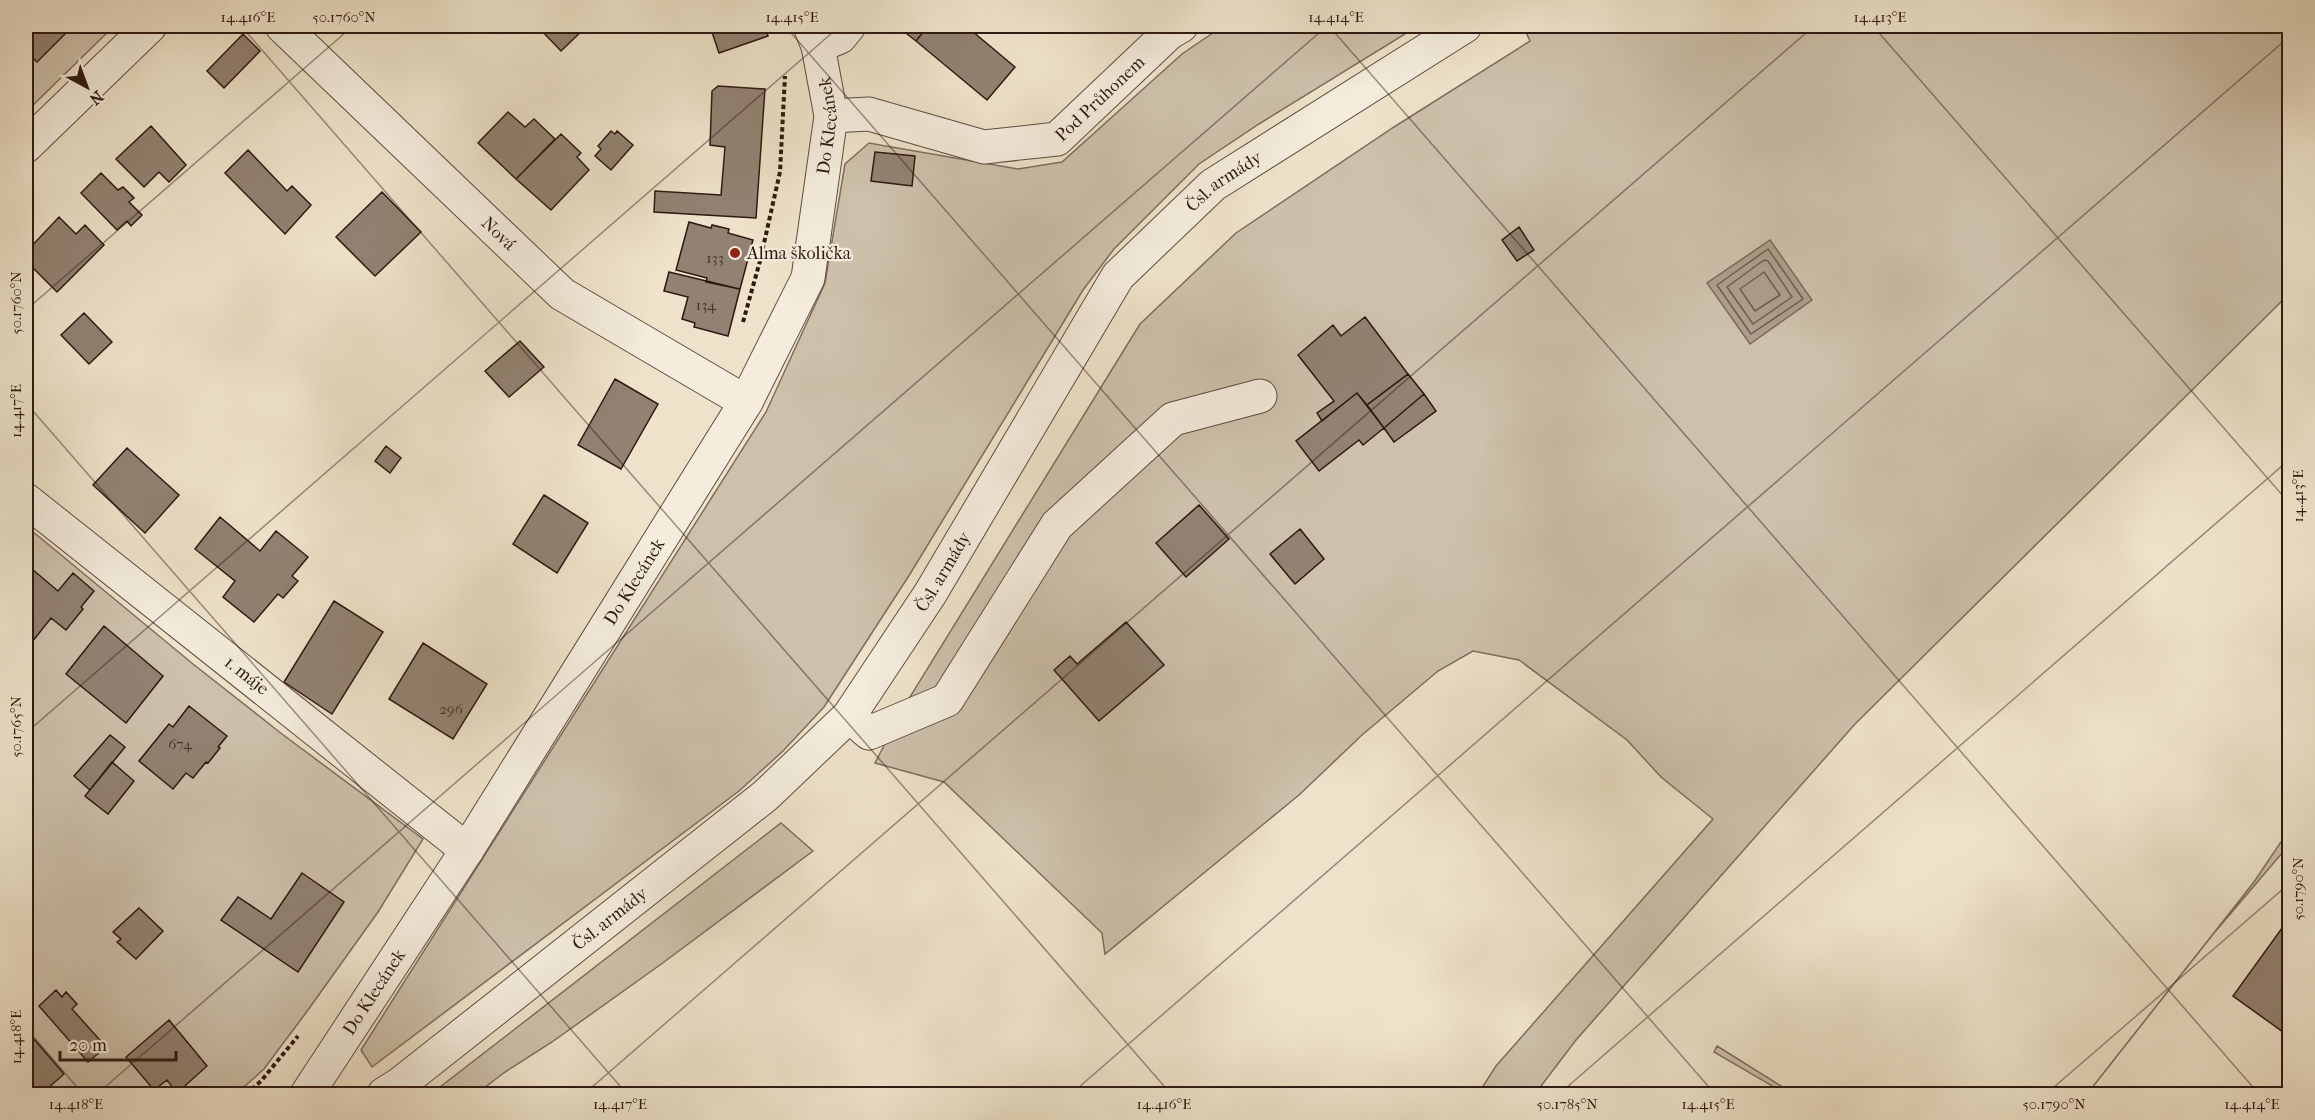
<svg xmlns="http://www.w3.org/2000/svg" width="2315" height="1120" viewBox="0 0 2315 1120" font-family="'IM FELL French Canon',serif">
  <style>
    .green { fill: #cdc1ab; stroke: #7e6d5e; stroke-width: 1.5 }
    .water { fill: #ad9e8b; stroke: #7a695b; stroke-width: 1.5 }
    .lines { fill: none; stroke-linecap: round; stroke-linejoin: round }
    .shore { stroke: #6e5c4e; stroke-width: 1.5 }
    .building { fill: #928272; stroke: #2e1912; stroke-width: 1.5 }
    .minor-casing { stroke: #5e4c40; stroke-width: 35 }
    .path { stroke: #2e1912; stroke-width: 4; stroke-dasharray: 4.5 3; stroke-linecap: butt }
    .minor { stroke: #f4eddd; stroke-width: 33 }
    .ticks { fill: none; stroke: #2e1912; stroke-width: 1.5; stroke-opacity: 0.45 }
    .poi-dot { fill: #8f2418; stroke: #f4eddd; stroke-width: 2 }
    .labels { text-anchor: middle; stroke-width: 4.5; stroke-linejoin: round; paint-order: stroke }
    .number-label { font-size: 15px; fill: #47332a }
    .street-label { font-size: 18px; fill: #2e1912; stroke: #f4eddd }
    .poi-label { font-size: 18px; fill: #2e1912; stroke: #f4eddd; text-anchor: start }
    .neatline { fill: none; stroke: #2e1912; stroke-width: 2 }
    .ticks-label { font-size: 15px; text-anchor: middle; fill: #2e1912 }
  </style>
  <rect width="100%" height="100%" fill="#eee3ca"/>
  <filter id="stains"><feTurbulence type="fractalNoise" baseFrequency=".00333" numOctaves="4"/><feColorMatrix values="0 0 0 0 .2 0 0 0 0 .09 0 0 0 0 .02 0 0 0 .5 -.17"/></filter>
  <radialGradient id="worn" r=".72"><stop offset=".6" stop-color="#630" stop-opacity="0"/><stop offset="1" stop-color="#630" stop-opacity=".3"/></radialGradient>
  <path class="green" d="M26 26H114L26 112Z
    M1223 26H1418L1259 124 1199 164 1114 249 1083 290 910 574 824 707 783 751 739 791 372 1067 361 1050 766 412 825 283 845 164 869 143 1018 169 1062 162 1182 54Z
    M1523 26H2289V294L1855 724 1576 1040 1535 1094H1478L1496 1066 1713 819 1661 777 1627 740 1519 660 1473 651 1438 671 1362 735 1299 795 1105 954 1102 933 944 782 875 763 905 705 1140 324 1236 233 1394 127 1530 41Z
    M26 526 193 664 282 734 423 839 378 912 308 1010 264 1069 236 1094H26Z
    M781 823 813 851 660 965 552 1042 505 1072 476 1094H431Z
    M2289 830V845L2214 933 2087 1094 2254 882Z
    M1717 1046 1794 1094H1786L1714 1052Z"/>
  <path class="water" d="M1770 240 1812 300 1750 344 1707 283Z"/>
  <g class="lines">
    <path class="shore" d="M1768 249 1803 299 1751 334 1717 285Z
      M1764 260 1768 261 1792 297 1753 324 1727 287Z
      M1764 272 1780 295 1755 311 1740 289Z"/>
  </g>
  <path class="building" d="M28 26H70L72 27 37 62 26 51V28Z
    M537 26H587L561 51Z
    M710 26H765L768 36 719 53Z
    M897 26H928L916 41Z
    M928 26H966L1015 67 987 100 916 41Z
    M243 34 260 51 224 88 207 71Z
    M718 86 765 89 756 218 654 212 655 191 721 195 725 147 710 145 712 91Z
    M508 112 525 127 534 119 555 139 516 179 478 143Z
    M151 126 186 165 169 182 159 172 144 187 116 159Z
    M611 131 615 134 617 131 633 145 611 170 595 156 601 149 598 146Z
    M561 134 581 153 577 157 589 170 551 210 516 179Z
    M248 150 287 191 292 186 311 205 285 234 225 173Z
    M875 152 915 156 912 186 871 181Z
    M101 173 118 190 123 187 134 198 129 202 142 215 131 226 127 221 117 230 81 193Z
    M382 192 421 232 375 276 336 237Z
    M59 217 76 234 85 225 104 245 57 292 26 261V252Z
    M689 222 711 228 712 225 729 229 728 233 753 240 740 289 706 282 707 278 676 270Z
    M1519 227 1534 250 1517 261 1502 240Z
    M669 272 740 289 728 336 694 327 695 323 682 319 688 297 664 291Z
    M84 313 112 342 89 364 61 335Z
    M1365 317 1408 374 1367 405 1357 393 1322 421 1317 413 1334 401 1298 355 1333 325 1341 336Z
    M520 341 544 367 509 397 485 371Z
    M1408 374 1424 394 1384 428 1367 405Z
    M615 379 658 404 621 469 578 445Z
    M1357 393 1384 428 1363 445 1359 440 1319 471 1296 441Z
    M1424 394 1436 411 1394 442 1384 428Z
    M386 446 401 458 390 473 375 461Z
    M127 448 179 495 145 533 93 485Z
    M544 495 588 523 557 573 513 544Z
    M1199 505 1229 539 1186 577 1156 543Z
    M220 517 260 551 276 531 308 557 292 576 298 581 283 598 278 594 254 622 223 597 235 581 195 549Z
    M1300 529 1324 559 1295 584 1270 554Z
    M26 564 58 591 73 573 94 591 81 607 83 609 66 630 51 618 28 647 26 645Z
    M334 601 383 632 332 714 284 682Z
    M1126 622 1164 665 1099 721 1054 670 1070 656 1077 664Z
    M104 626 163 676 126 723 66 674Z
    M423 643 487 684 453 739 389 699Z
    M189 706 227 736 218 747 220 748 208 763 206 762 193 778 186 773 173 789 139 761 169 724 173 727Z
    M110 735 125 747 90 790 74 776Z
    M112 762 134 781 108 814 85 796Z
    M302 873 344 902 298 972 221 920 238 897 271 919Z
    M139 908 163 931 136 959 117 942 121 939 113 932Z
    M2290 917V1037L2233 996Z
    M56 990 62 997 66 992 77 1004 72 1009 106 1047 88 1062 39 1006Z
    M169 1020 207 1066 177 1093 167 1080 154 1090 126 1057Z
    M26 1030 64 1074 41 1094H26Z"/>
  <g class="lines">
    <defs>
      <g id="minor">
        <path id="s1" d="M282 26 562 294 746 402"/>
        <path d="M818 46 840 37 849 26"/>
        <path id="s2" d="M831 116 869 114 984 147 1057 139 1169 33 1181 26"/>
        <path d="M26 146 150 26"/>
        <path id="s3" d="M26 500 467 850"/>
        <path d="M849 716 869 733 947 700 1057 525 1173 419 1260 396"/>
        <path id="s4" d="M307 1094 467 850 746 402 808 278 831 116 818 46 810 26"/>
        <path id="s5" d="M384 1094 400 1084 765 796 849 716 930 594 1118 276 1213 185 1465 26"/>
      </g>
    </defs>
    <use href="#minor" class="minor-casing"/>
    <path class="path" d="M743 322 760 261 780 172 785 76
      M246 1094 261 1081 298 1036"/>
    <use href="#minor" class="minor"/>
  </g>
  <path class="ticks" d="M241 26 1171 1094M785 26 1715 1094M1329 26 2259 1094M1873 26 2290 504M26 310 353 26M26 403 627 1094M26 733 840 26M26 1028 83 1094M97 1094 1327 26M584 1094 1814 26M1071 1094 2290 36M1559 1094 2290 459M2046 1094 2290 883"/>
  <circle class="poi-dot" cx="735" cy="253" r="6"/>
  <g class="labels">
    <g class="number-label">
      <text x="715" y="263">133</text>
      <text x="706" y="310">134</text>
      <text x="451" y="714">296</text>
      <text x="180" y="749">674</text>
    </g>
    <g class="street-label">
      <text dy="6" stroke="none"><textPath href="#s2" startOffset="290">Pod Průhonem</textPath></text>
      <text dy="6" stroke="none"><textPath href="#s4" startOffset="1112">Do Klecánek</textPath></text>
      <text dy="6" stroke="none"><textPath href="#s5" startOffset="1258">Čsl. armády</textPath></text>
      <text dy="6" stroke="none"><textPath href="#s1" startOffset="300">Nová</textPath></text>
      <text dy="6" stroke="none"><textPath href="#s5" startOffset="772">Čsl. armády</textPath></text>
      <text dy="6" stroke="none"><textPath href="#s4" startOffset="608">Do Klecánek</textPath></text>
      <text dy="6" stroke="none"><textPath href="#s3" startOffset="282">1. máje</textPath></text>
      <text dy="6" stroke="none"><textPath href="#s5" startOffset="286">Čsl. armády</textPath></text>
      <text dy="6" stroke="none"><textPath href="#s4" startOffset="122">Do Klecánek</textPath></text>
    </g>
    <g class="poi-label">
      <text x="747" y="259">Alma školička</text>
    </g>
  </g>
  <rect width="2315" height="1120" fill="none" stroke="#eee3ca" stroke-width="66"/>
  <g transform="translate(87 87) rotate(139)" stroke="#f4eddd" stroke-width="4.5" paint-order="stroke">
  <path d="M0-4.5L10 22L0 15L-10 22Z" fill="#2e1912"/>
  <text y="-9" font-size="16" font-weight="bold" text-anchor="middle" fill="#2e1912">N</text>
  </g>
  <path d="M60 1051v9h116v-9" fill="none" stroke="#2e1912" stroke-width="3"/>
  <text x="69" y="1051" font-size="18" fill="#2e1912" stroke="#f4eddd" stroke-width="4.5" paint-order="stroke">20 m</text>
  <rect x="33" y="33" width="2249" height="1054" class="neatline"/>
  <g class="ticks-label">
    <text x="248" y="22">14.416°E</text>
    <text x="344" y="22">50.1760°N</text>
    <text x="792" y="22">14.415°E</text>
    <text x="1336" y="22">14.414°E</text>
    <text x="1880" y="22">14.413°E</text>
    <text transform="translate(16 303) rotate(-90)" y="5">50.1760°N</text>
    <text transform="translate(16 411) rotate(-90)" y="5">14.417°E</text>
    <text transform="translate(2298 496) rotate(-90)" y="5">14.413°E</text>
    <text transform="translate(16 727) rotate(-90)" y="5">50.1765°N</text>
    <text transform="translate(2298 889) rotate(-90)" y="5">50.1790°N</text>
    <text transform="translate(16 1037) rotate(-90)" y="5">14.418°E</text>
    <text x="76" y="1109">14.418°E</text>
    <text x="620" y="1109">14.417°E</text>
    <text x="1164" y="1109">14.416°E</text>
    <text x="1567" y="1109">50.1785°N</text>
    <text x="1708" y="1109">14.415°E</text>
    <text x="2054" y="1109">50.1790°N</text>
    <text x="2252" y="1109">14.414°E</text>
  </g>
  <rect width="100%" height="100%" filter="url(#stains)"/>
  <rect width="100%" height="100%" fill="url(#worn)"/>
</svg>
